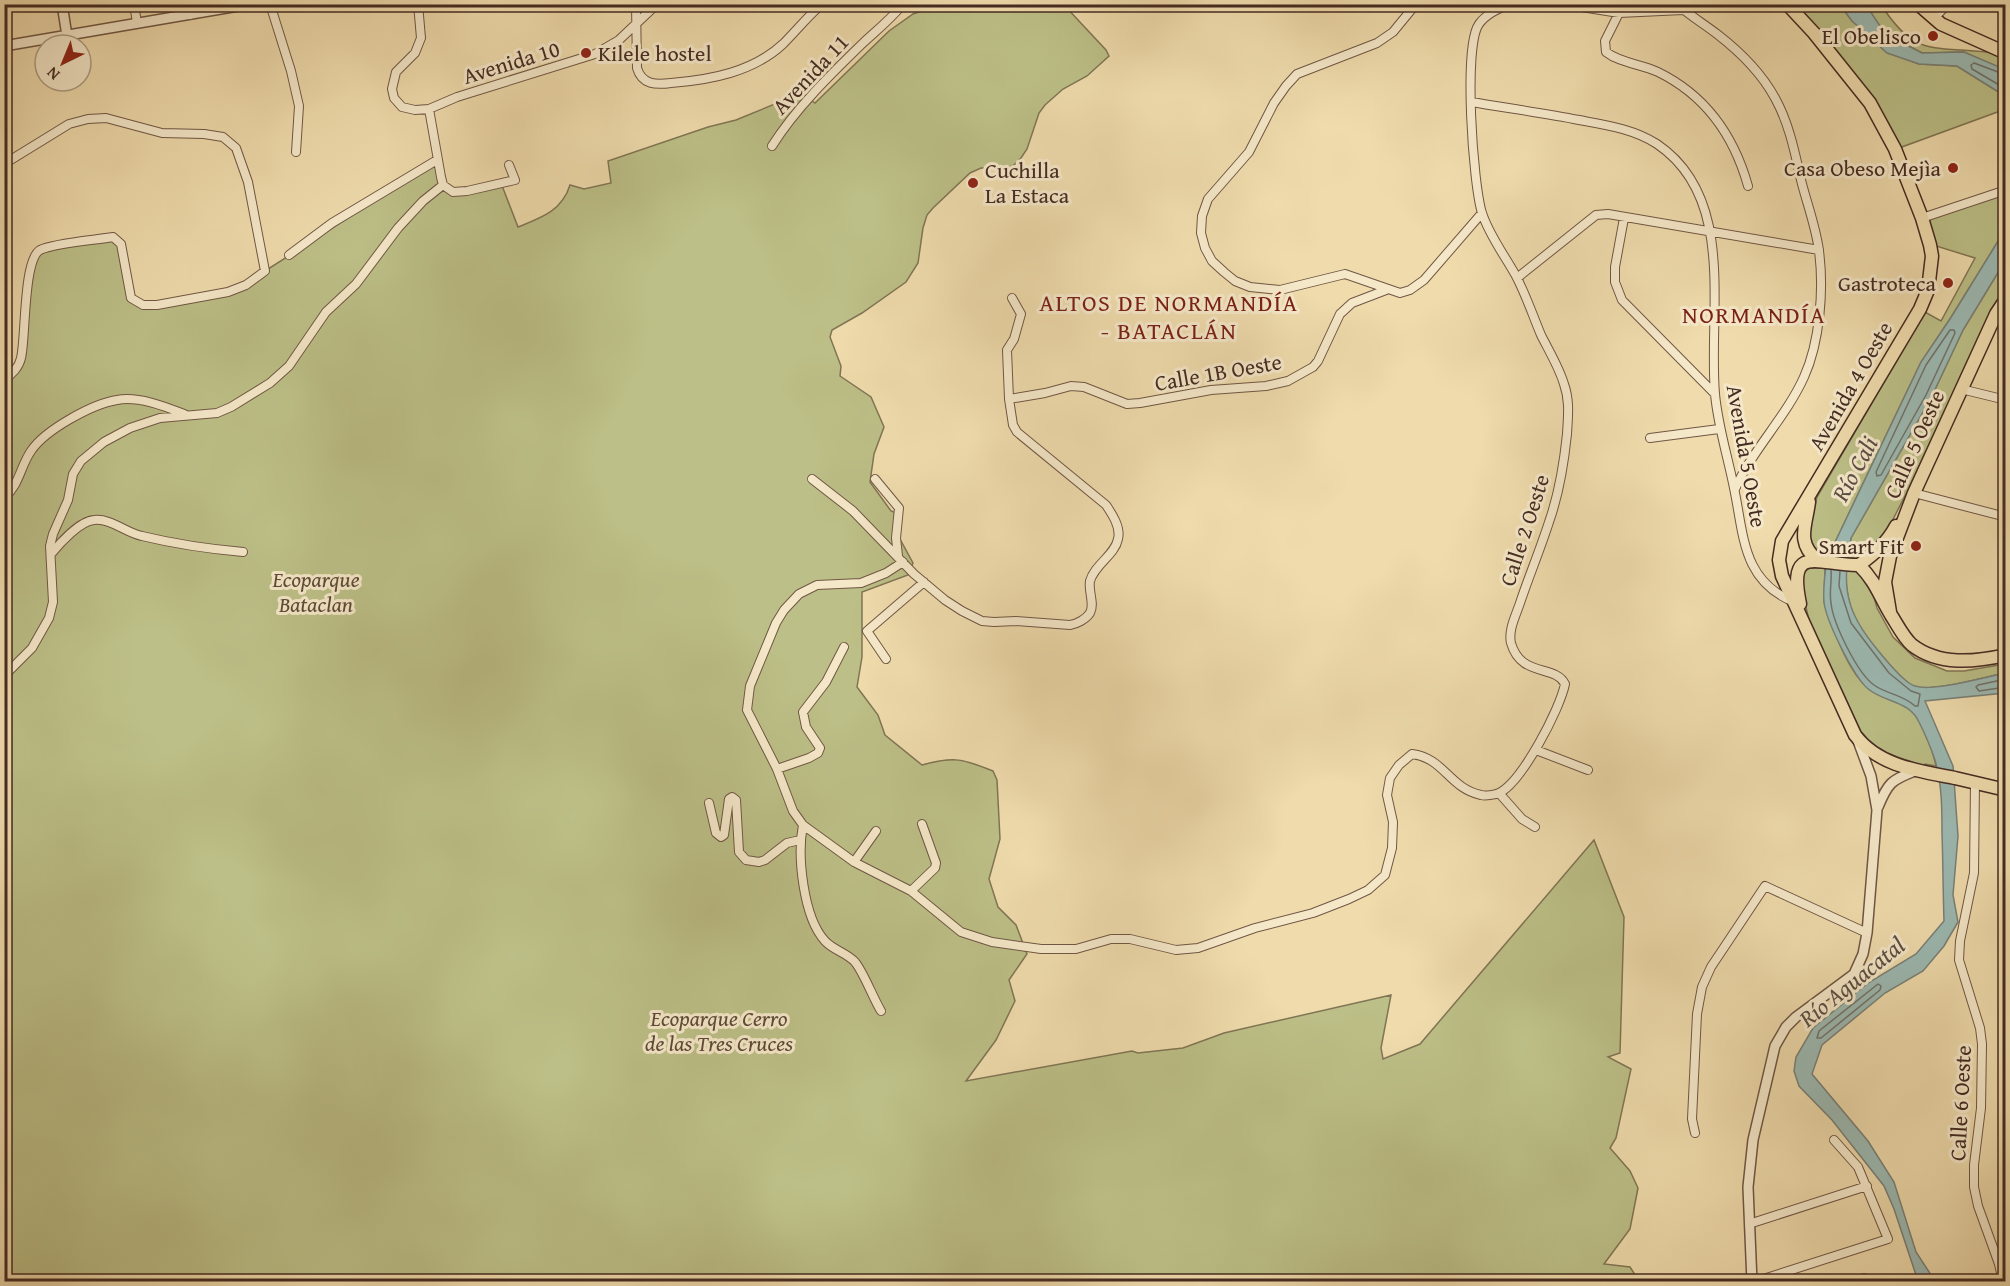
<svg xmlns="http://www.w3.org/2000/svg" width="2010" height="1286" viewBox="0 0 2010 1286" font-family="'Gentium Book Plus',serif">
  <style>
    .green { fill: #bcbf87; stroke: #807554; stroke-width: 1.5 }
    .water { fill: #9cb9b2; stroke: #798078; stroke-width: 1.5 }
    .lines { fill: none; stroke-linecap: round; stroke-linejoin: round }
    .shore { stroke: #70726a; stroke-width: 1.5 }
    .minor-casing { stroke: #705744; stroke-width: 10 }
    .tertiary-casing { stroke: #705744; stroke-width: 12 }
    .primary-casing { stroke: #452b22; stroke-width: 15 }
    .minor { stroke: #f5e8c9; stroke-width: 8 }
    .tertiary { stroke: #f5e8c9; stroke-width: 9 }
    .primary { stroke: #efdbac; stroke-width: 12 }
    .poi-dot { fill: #8f2418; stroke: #f5e8c9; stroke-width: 2 }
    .labels { text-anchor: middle; stroke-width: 6; stroke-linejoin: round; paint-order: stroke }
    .poi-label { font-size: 22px; fill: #452b22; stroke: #f5e8c9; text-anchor: end }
    .street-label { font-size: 22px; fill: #452b22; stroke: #f5e8c9 }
    .park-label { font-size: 22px; font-style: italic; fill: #5d4936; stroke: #f5e8c9 }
    .neighbourhood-label { font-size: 24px; letter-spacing: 1.5px; fill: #7a1f14; stroke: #f5e8c9 }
    .water-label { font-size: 24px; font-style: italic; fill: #5b4e46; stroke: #f5e8c9 }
  </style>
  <rect width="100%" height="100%" fill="#efdbac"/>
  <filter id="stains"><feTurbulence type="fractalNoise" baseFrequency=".00333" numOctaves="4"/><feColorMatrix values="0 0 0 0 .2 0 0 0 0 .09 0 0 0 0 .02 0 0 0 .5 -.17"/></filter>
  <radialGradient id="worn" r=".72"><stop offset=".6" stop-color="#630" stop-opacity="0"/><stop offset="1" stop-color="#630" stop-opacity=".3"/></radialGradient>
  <path class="green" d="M939 5H1064L1106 50 1109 56 1087 76 1063 89 1045 105 1039 113 1027 149 1021 158 1013 166 1004 168H981L970 173 933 208 927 215 923 228 918 263 906 282 862 313 832 330 830 337 841 366 840 376 871 397 884 427 874 454 870 482 891 511 901 515 900 539 913 563 908 575 862 592V657L857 687 878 715 885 735 922 765C955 756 963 759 993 771L997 780 1000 839 989 879 998 907 1016 925 1027 954 1009 980 1015 1001 996 1040 966 1081 1132 1051 1138 1053 1183 1048 1224 1033 1391 995 1381 1048 1383 1059 1420 1044 1594 840 1624 917 1620 1053 1608 1057 1631 1069 1616 1138 1610 1148 1630 1171 1638 1188 1630 1229 1604 1264 1630 1267 1639 1281 5 1282 4 409 10 376 17 366 32 260 41 250 118 239 131 298 143 305 228 292 265 271 437 161 443 185 453 192 501 183 518 227C541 218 562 211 570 185L584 189 611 183 608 161 708 127 736 120 787 99 805 96 815 103 889 31 913 14Z
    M1794 5H1840L1852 21 1904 58 1919 64 1957 66 2005 96V114L2003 110 1899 148Z
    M1866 5H1881C1912 51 1923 47 1974 51 1987 52 1995 52 2005 58V71L1964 52 1922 53 1899 41 1879 26Z
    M2005 190V230L1950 319 1921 362 1828 557H1822L1806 541 1817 497 1925 312 1941 321 1975 258 1936 246 1926 216Z
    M2005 261V288L1991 311 1907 492 1887 531 1858 561 1847 559 1851 538 1931 398 1963 330Z
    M1812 566 1825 567 1824 602 1827 612C1835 634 1849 673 1868 688 1879 698 1894 698 1906 705 1919 713 1933 751 1936 766L1925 764 1924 766C1900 758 1877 753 1861 732L1809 620 1801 586 1802 574Z
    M1846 569 1859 571 1871 586 1877 608 1893 637 1915 658 1947 671H1964L2005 664V673C1985 677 1933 692 1915 687 1902 682 1861 632 1855 618 1848 602 1845 586 1846 569Z"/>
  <path class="water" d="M1840 5H1866L1880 26 1899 41 1922 53 1964 52 2004 69 2005 71V96L1957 66 1919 64 1887 53 1852 21Z
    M2005 230V261L1963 330 1931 398 1851 538C1840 595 1848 615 1885 659 1891 666 1906 684 1915 686 1933 692 1985 677 2005 673V693L1925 701 1953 766 1958 836 1953 895 1958 922 1944 946 1923 971 1885 993 1822 1045 1812 1074 1868 1141 1894 1182 1916 1252 1935 1281H1918L1894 1209 1884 1186 1832 1120 1799 1086 1794 1071 1796 1057 1813 1028 1868 983 1916 954 1944 921C1943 891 1943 862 1942 833 1942 809 1942 784 1935 760 1931 748 1925 734 1919 722 1909 700 1884 703 1867 688 1853 675 1826 621 1824 602 1823 591 1825 567 1828 557L1921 362 1950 319Z"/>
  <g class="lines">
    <path class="shore" d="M2006 75 1974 63 1971 65 1972 69 2006 89
      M1950 330H1954L1955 333 1926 395 1881 475 1877 476 1876 472 1926 365Z
      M1831 570C1832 581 1829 593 1831 603 1833 623 1857 673 1874 685 1886 694 1904 695 1915 706H1918L1920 694 1911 691 1889 673 1851 623 1839 586 1840 571
      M2006 679 1978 685 1976 687 1979 691 2006 687
      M1878 984 1881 986 1880 990 1821 1038H1817L1819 1031Z"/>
    <defs>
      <path id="minor" d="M134 4 137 23
        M188 4 190 15
        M270 4 291 71 299 106 296 152
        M418 4 421 38 415 53 396 72 392 89 394 98 402 107 415 110 429 109 457 97 595 54 619 40 657 4
        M636 4 637 68C642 85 656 85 671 83 710 80 753 72 783 44 796 31 808 16 822 4
        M914 4H918
        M1416 4 1393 32 1377 43 1297 74 1286 86 1274 103 1249 152 1208 199 1202 216 1201 233 1205 248 1212 261 1224 272 1235 281 1250 287 1280 290 1345 274 1400 293 1410 290 1424 280 1482 213
        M1563 4 1619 13 1683 10
        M1677 4C1689 15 1704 24 1717 34 1739 51 1762 74 1775 98 1789 123 1795 153 1801 180 1807 204 1816 227 1819 251 1824 289 1820 342 1804 377 1786 417 1753 449 1735 489
        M1619 13 1605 41 1606 52C1620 63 1641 64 1658 72 1705 95 1734 136 1748 186
        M1933 19 1948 4
        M1471 102C1507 108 1543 113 1579 120 1606 125 1634 129 1657 144 1737 198 1708 312 1715 394 1718 427 1728 457 1734 488 1744 535 1742 581 1794 602
        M429 109 441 177 443 185 453 192 467 191 515 180 509 165
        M772 146C796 108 831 74 863 43 877 30 891 19 903 4
        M4 164 69 124 88 119 106 118 162 133 204 134 223 137 236 148 248 182 265 271 246 285 228 292 157 305H143L131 298 121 244 113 237C96 240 54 243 40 250 23 260 26 338 21 358 19 367 12 375 4 379
        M1624 218 1615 267V282L1622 300 1715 394
        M1922 218 2006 190
        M289 255 332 223 437 160
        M1517 278 1596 215 1608 214 1819 250
        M1961 389 2006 400
        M1009 399 1045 393 1071 386 1084 387 1127 404 1140 403 1211 390 1266 386 1288 381 1313 367 1318 361 1340 314 1352 303 1386 290
        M1650 438 1719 429
        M812 479 853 511 914 574 945 600 962 611 982 621 994 622 1016 621 1070 625C1077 624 1086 619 1090 613 1095 604 1088 591 1090 581 1095 564 1115 555 1118 539 1121 527 1112 514 1106 505L1017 432 1013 425 1009 399 1007 350 1014 339 1021 314 1012 298
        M875 479 899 508 896 538 898 556
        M1914 493 2006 517
        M4 498C20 484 20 467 31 451 45 430 92 404 117 400 138 396 164 406 184 414
        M51 554C60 543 80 521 94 520 111 518 126 533 142 536 175 544 209 549 243 552
        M903 562 886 573 861 583 817 585 799 594 784 610 776 623 750 686 747 710 777 769 793 811 803 825 854 862 911 891 961 932 992 942 1041 949H1076L1111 939H1130L1176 950 1198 948 1255 928 1313 913 1349 899 1368 890 1385 875 1392 848 1393 822 1387 795 1390 778 1399 765 1412 754C1444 758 1449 788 1481 795 1485 796 1495 795 1499 793 1522 782 1560 709 1565 684 1555 664 1521 678 1511 643 1508 630 1516 615 1520 603 1529 576 1540 550 1549 522 1559 494 1564 463 1567 434 1568 416 1570 401 1564 384 1559 367 1549 351 1541 335 1533 316 1526 295 1516 276 1505 256 1489 235 1482 213 1473 184 1463 46 1479 24 1486 14 1498 9 1509 4
        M886 659 867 631 924 582
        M4 676 32 648 49 618 53 602 50 546 53 534 68 500 73 474 81 461 104 442 130 428 160 418 217 413 231 407 270 383 289 366 326 312 356 284 398 228 423 201 443 185
        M1536 750 1588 770
        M777 769 809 758 818 753 820 748 806 727 803 712 826 682 844 647
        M1975 782 1974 873 1960 941 1959 960 1980 1028 1982 1044 1981 1108 1974 1165V1187L1978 1206 1999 1264 2003 1282
        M1499 793 1522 819 1535 827
        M709 803 716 833 721 837 724 835 729 799 732 797 736 800 739 852 746 860 759 862 765 860 787 843 800 840
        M803 825C797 855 803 917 825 941 833 950 847 953 855 962 864 973 873 998 881 1011
        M854 862 876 831
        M911 891 935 868 936 863 922 824
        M1695 1133 1692 1119 1697 1014 1702 987 1711 967 1765 886 1867 933
        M1749 1224 1867 1186
        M1754 1282 1888 1239 1858 1167 1834 1140
        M1860 1282 1864 1278 1872 1282"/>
      <path id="tertiary" d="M62 4 67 36
        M4 46 250 4
        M1878 807C1888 783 1891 780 1915 771
        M1752 1282 1748 1187 1753 1140 1775 1046 1786 1027 1796 1017 1854 974 1863 954 1867 933 1877 810 1871 776 1858 741"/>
      <path id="primary" d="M1787 4 1814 33 1870 103 1895 149 1922 218 1930 245 1932 256 1928 290 1920 309 1782 541 1779 560 1782 576 1855 735C1878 766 1919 771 1955 778 1972 782 1989 786 2006 790
        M1918 4 1941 24 2006 53
        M1809 502C1806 526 1796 542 1817 560
        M1859 565C1876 582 1879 595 1891 615 1897 624 1903 637 1912 645 1939 666 1975 662 2006 655
        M1800 604C1787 541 1820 566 1859 565 1874 554 1887 543 1896 526
        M1890 612 1885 582 1890 556 1914 493 1996 314 2006 299"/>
    </defs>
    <use href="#minor" class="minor-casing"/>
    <use href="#tertiary" class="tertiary-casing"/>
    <use href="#primary" class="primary-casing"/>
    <use href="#minor" class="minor"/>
    <use href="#tertiary" class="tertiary"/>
    <use href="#primary" class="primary"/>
  </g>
  <g class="poi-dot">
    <circle cx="1933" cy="36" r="6"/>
    <circle cx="586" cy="53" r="6"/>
    <circle cx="1953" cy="168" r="6"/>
    <circle cx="973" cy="183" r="6"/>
    <circle cx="1948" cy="283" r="6"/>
    <circle cx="1916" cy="546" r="6"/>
  </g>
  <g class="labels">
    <g class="poi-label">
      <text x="1921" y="44">El Obelisco</text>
      <text x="598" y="61" text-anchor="start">Kilele hostel</text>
      <text x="1941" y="176">Casa Obeso Mejìa</text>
      <text x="985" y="178" text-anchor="start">Cuchilla<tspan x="985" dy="25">La Estaca</tspan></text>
      <text x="1936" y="291">Gastroteca</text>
      <text x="1904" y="554">Smart Fit</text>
    </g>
    <g class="street-label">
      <text transform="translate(511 62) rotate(-17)" y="8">Avenida 10</text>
      <text transform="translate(810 74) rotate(-47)" y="8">Avenida 11</text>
      <text transform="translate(1218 372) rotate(-10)" y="8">Calle 1B Oeste</text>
      <text transform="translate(1850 386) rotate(-60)" y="8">Avenida 4 Oeste</text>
      <text transform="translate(1914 444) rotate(-66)" y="8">Calle 5 Oeste</text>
      <text transform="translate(1747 456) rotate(80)" y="8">Avenida 5 Oeste</text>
      <text transform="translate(1524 530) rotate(-72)" y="8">Calle 2 Oeste</text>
      <text transform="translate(1960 1103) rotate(-87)" y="8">Calle 6 Oeste</text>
    </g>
    <g class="park-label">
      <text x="316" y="587">Ecoparque<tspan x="316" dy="25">Bataclan</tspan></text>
      <text x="719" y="1026">Ecoparque Cerro<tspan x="719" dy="25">de las Tres Cruces</tspan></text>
    </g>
    <g class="neighbourhood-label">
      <text x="1169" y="311">ALTOS DE NORMANDÍA<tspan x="1169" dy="28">- BATACLÁN</tspan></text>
      <text x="1754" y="323">NORMANDÍA</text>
    </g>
    <g class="water-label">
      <text transform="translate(1855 469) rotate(-62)" y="8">Río Cali</text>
      <text transform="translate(1852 982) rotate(-39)" y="8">Río Aguacatal</text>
    </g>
  </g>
  <rect width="2010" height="1286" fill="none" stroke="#efdbac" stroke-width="24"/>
  <rect x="6" y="6" width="1998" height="1274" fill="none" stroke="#452b22" stroke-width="3"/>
  <rect x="12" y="12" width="1986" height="1262" fill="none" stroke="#452b22" stroke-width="1.5"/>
  <g transform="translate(63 63) rotate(223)"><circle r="28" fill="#f5e8c9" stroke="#af9c86" stroke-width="1.5"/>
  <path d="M0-4.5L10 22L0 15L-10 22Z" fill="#8f2418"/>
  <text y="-9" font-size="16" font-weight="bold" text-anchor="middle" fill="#452b22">N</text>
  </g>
  <rect width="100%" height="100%" filter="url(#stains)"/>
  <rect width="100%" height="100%" fill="url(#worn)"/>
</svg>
